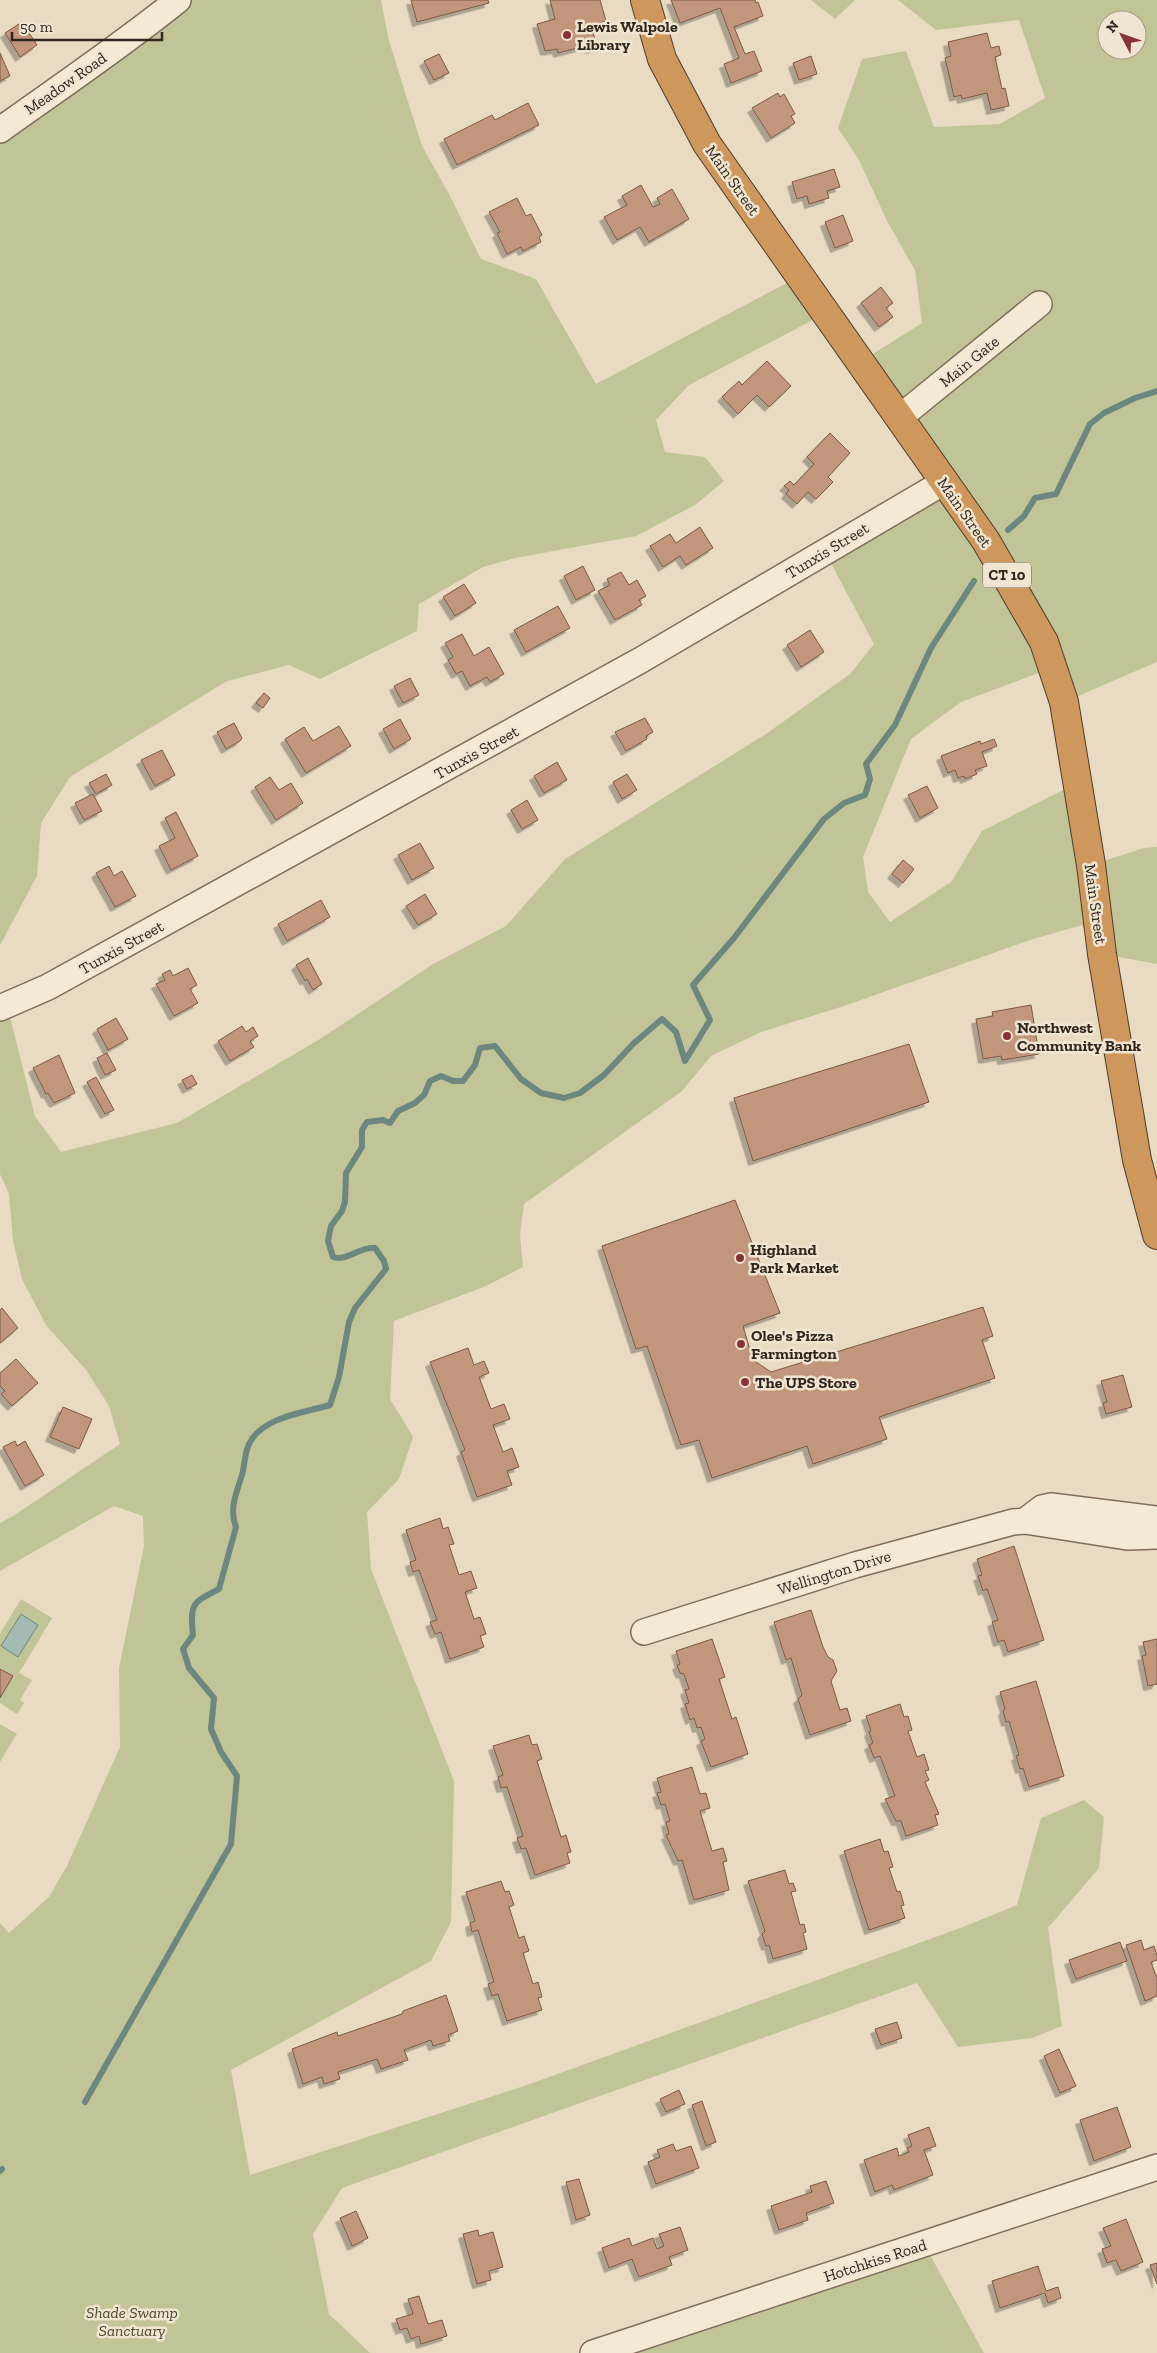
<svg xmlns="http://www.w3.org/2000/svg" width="1157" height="2353" viewBox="0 0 1157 2353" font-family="'Zilla Slab',serif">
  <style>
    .green { fill: #c1c497; fill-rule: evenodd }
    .water { fill: #a3bbb3; stroke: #6c877f }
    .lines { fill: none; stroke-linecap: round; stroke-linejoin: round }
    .stream { stroke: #6c877f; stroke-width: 6 }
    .building { fill: #c1967c; stroke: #7b5844; filter: url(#shadow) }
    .minor-casing { stroke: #7f6d5b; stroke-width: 28 }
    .highway-casing { stroke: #4d3c2f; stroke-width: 30 }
    .minor { stroke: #f4e9d3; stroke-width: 25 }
    .highway { stroke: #ce975b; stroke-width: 28 }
    .poi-dot { fill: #873237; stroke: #f0e5d0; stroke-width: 2 }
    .labels { text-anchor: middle; stroke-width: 5; stroke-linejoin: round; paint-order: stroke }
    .shield { fill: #f0e5d0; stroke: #6a5f53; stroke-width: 1 }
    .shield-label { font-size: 15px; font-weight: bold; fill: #31261e }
    .poi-label { font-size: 16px; font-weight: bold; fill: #31261e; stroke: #f0e5d0; text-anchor: start }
    .street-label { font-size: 16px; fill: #31261e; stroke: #f0e5d0 }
    .park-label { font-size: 16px; font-style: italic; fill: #434b27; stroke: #f0e5d0 }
  </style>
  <defs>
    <filter id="shadow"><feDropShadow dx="-4.5" dy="4.5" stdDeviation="0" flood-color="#0004"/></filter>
  </defs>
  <rect width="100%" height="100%" fill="#e8dbc2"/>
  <path class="green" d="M178 0H381L389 41 422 146 449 194 481 259 536 279 596 384 800 276 826 313 689 385 656 420 665 452 705 457 724 481 695 505 636 536 515 558 483 567 419 604 417 631 320 679 289 665 227 681 70 777 41 823 37 876 0 945V124Z
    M811 0H855L835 19Z
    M898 0H1157V662L1064 702 1052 668 961 702 911 739 863 857 868 892 890 922 951 882 982 831 1077 783 1091 865 1144 848 1157 847V964L1102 954 1082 925 1030 940 844 1006 761 1032 711 1056 682 1091 524 1204 520 1235 523 1267 486 1286 394 1321 390 1399 413 1437 399 1479 367 1512 371 1569 454 1781 451 1922 431 1961 231 2070 250 2175 530 2084 963 1927 1017 1905 1041 1818 1084 1800 1104 1817 1099 1868 1048 1928 1062 2026 1032 2038 958 2047 917 1983 342 2188 313 2234 329 2314 370 2353H0V1923L9 1933 49 1897 67 1866 120 1747 119 1668 144 1546 143 1516 114 1506 0 1571V1523L13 1516 120 1444 109 1406 86 1370 46 1325 22 1279 13 1240 9 1194 0 1174V995L7 1005 35 1116 61 1152 177 1123 320 1039 433 964 506 926 565 859 766 734 850 674 874 644 825 552 944 482 860 362 922 323 915 270 887 221 859 160 838 128 862 59 906 51 934 127 1000 124 1045 98 1019 20 936 30ZM1107 20H1137V50H1107Z
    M21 1599 52 1618 19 1673 32 1680 20 1700 24 1703 17 1714 0 1703V1634Z
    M0 1724 17 1734 0 1762Z
    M924 2244 984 2353H593Z"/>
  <path class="water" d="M21 1614 38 1625 18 1657 1 1646Z"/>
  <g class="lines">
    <path class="stream" d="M1008 530 1024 516 1035 498 1056 494 1090 424 1104 413 1135 398 1157 391
      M85 2102 231 1844 237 1776 221 1752 211 1729 214 1698 189 1668 183 1649 193 1635C190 1603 192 1603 219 1589L236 1527C229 1510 236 1494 241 1478 245 1468 244 1454 249 1444 262 1417 303 1413 330 1405L339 1377 349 1322 355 1308 386 1269 384 1261 375 1248C360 1246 347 1262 333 1257L328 1241 331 1226 342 1211 345 1202 346 1173 362 1147V1130L367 1122 383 1120 390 1123 398 1111 415 1103 424 1095 430 1081 441 1076 453 1081H463L475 1065 480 1048 495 1046 521 1079 541 1093 564 1098 580 1093 604 1075 633 1044 662 1019 676 1032 685 1061 710 1020 693 985 734 938 824 819 844 803 865 795 870 779 866 764 895 725 931 648 974 581
      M0 2171 2 2169"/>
  </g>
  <path class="building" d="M411 0H488L489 3 417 22Z
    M550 0H600L606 21 591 25 597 47 590 49 589 45 558 53 557 49 545 51 537 24 555 19Z
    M671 0H755L756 3 758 2 763 16 734 27 745 54 754 51 762 71 731 83 724 64 739 58 720 8 680 23Z
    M22 22 37 45 20 57 5 33Z
    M987 33 991 48 999 46 1001 55 995 57 1002 89 1005 88 1009 106 991 110 987 93 962 99 961 95 954 97 945 58 951 56 948 42Z
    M0 53 10 76 0 81Z
    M439 54 449 73 434 80 424 61Z
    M811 56 817 74 799 80 793 63Z
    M778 93 780 97 784 94 795 114 791 116 795 123 771 138 752 108Z
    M528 103 539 125 457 165 444 139 492 115 495 120Z
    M834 169 840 187 827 191 829 198 809 204 807 196 797 199 792 182Z
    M641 185 653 207 660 204 657 198 672 189 689 219 649 242 640 227 617 240 604 217 627 205 622 196Z
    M517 198 526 216 531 214 542 235 539 237 541 242 523 251 521 247 507 254 497 233 500 232 489 212Z
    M843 215 853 241 835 248 825 222Z
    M881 287 893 303 886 308 893 317 879 327 861 303Z
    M767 361 791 386 769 407 757 395 738 414 722 397 739 381 742 385Z
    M830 433 850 453 828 477 833 482 816 499 808 492 797 504 786 494 789 490 784 486 790 481 794 485 814 464 807 457Z
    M700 527 713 548 686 565 680 556 663 567 650 546 670 534 676 543Z
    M583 566 595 590 576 600 564 576Z
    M621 572 629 585 637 580 646 596 639 600 642 605 615 620 598 591 610 585 607 579Z
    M464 584 476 603 455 616 443 597Z
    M558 606 570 628 526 652 514 630Z
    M810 630 824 652 801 667 787 645Z
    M462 634 474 656 489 647 504 674 490 682 487 677 470 686 462 671 456 674 448 660 453 657 445 643Z
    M410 678 419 695 403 703 394 686Z
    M264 693 270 698 263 708 256 703Z
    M645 718 653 732 646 736 647 739 626 751 615 732Z
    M400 719 411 739 394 749 383 729Z
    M234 723 242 738 240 741 226 749 217 732Z
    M339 726 351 746 306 773 285 739 304 727 313 741Z
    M994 739 997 746 982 752 987 766 975 770 977 774 965 779 964 776 958 778 955 770 948 773 941 756 980 741 981 744Z
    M162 750 175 775 155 786 141 760Z
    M557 762 567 780 544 793 534 776Z
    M106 774 112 785 96 794 89 783Z
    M627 774 637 790 622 799 613 782Z
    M270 777 279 790 291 783 303 803 276 820 255 787Z
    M927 786 938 808 920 818 908 795Z
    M93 794 102 811 84 820 75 803Z
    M527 800 538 820 522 829 511 810Z
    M176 812 198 856 171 870 159 846 175 838 165 818Z
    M420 843 434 868 412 880 398 855Z
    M903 860 914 869 903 883 892 874Z
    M109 866 114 876 122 871 136 896 115 907 96 873Z
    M425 894 437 914 418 925 406 906Z
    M321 900 330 917 287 941 278 924Z
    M308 958 322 984 313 990 307 979 305 981 296 965Z
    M188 968 197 985 190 989 198 1003 174 1016 156 984 165 980 162 974 170 970 173 976Z
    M1031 1005 1039 1054 1002 1060 1001 1056 983 1059 976 1019 993 1016 992 1012Z
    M116 1018 128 1039 108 1050 97 1029Z
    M242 1026 246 1032 253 1027 258 1036 250 1041 254 1047 230 1061 218 1041Z
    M909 1044 929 1102 753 1161 734 1098Z
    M107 1053 116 1070 105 1075 97 1058Z
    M59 1055 75 1093 54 1103 48 1093 46 1094 33 1068Z
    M192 1075 197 1084 187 1089 182 1080Z
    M96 1077 114 1110 105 1114 87 1082Z
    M735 1200 780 1313 743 1326 753 1360 771 1372 983 1307 993 1336 982 1340 995 1378 879 1417 887 1439 813 1464 807 1446 712 1478 699 1440 681 1445 647 1346 636 1349 602 1246Z
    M2 1308 18 1328 0 1343V1310Z
    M468 1348 474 1365 484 1361 489 1373 479 1377 491 1409 504 1404 510 1419 493 1425 503 1452 512 1448 519 1467 507 1471 512 1485 477 1497 461 1452 465 1450 430 1362Z
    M16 1359 38 1383 12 1406 1 1394 5 1391 0 1386V1373Z
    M1123 1375 1132 1407 1106 1414 1103 1403 1107 1402 1101 1381Z
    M63 1407 92 1419 79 1449 50 1437Z
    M15 1441 17 1446 25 1441 44 1475 25 1486 3 1447Z
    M440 1518 443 1529 448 1527 454 1544 449 1545 459 1575 471 1571 477 1588 465 1592 474 1619 480 1617 486 1634 480 1636 484 1647 450 1659 441 1632 435 1634 430 1622 437 1620 419 1570 413 1572 410 1562 416 1560 406 1530Z
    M1014 1546 1044 1640 1008 1652 1004 1640 998 1642 992 1622 998 1620 987 1589 983 1591 978 1576 982 1575 977 1559Z
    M811 1610 823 1647 828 1657 833 1660 837 1671 831 1681 840 1710 847 1708 851 1721 810 1735 798 1699 802 1695 791 1658 786 1660 774 1622Z
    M712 1639 725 1677 719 1679 732 1719 736 1717 748 1754 711 1767 701 1741 705 1739 701 1727 697 1728 694 1718 690 1720 685 1704 689 1703 685 1690 689 1689 684 1674 680 1673 677 1665 680 1664 676 1651Z
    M1157 1639V1684L1148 1686 1142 1656 1146 1655 1143 1642Z
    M0 1669 13 1676 0 1698Z
    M1036 1681 1064 1776 1029 1787 1023 1768 1020 1769 1016 1756 1019 1755 1009 1721 1006 1722 1003 1711 1005 1709 1000 1692Z
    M900 1704 904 1717 908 1716 912 1730 908 1731 917 1757 924 1754 929 1770 925 1771 929 1780 925 1782 939 1814 935 1815 938 1825 906 1836 901 1821H896L885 1799 895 1796 880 1756 874 1758 869 1745 873 1743 869 1732 871 1731 866 1716Z
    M529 1735 532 1745 537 1744 542 1759 537 1761 561 1837 566 1835 571 1852 567 1853 570 1863 535 1875 526 1848 521 1849 517 1838 523 1836 507 1787 501 1788 498 1777 503 1775 493 1746Z
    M692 1767 700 1794 706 1793 710 1808 700 1811 712 1851 723 1848 727 1861 723 1862 729 1890 694 1900 682 1860 678 1861 666 1835 669 1834 666 1822 670 1821 665 1804 661 1805 657 1793 661 1792 657 1778Z
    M880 1839 884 1852 888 1851 893 1867 889 1868 897 1892 900 1891 904 1905 901 1906 905 1918 869 1930 844 1851Z
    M785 1870 789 1884 793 1883 796 1891 791 1892 800 1925 804 1924 806 1932 803 1933 807 1949 773 1959 769 1945 766 1946 762 1934 765 1931 748 1881Z
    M501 1881 505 1892 509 1891 514 1905 509 1907 519 1938 524 1936 529 1951 523 1953 533 1984 538 1982 542 1997 538 1998 542 2010 507 2021 498 1994 492 1996 488 1984 494 1982 478 1930 472 1932 470 1923 475 1921 466 1892Z
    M1141 1940 1144 1950 1154 1946 1157 1956V1960L1151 1962 1157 1978V1996L1145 2001 1126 1945Z
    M1120 1942 1127 1961 1076 1979 1069 1960Z
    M446 1995 458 2031 448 2035 450 2041 433 2046 431 2040 404 2050 408 2060 381 2069 377 2059 338 2072 340 2079 324 2084 322 2077 303 2084 292 2049 337 2032 338 2036 402 2014 403 2011Z
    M897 2022 902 2038 881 2045 875 2029Z
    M1059 2049 1076 2086 1060 2093 1044 2056Z
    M679 2090 685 2104 666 2112 660 2099Z
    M702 2101 716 2142 706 2146 692 2105Z
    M1117 2107 1131 2147 1094 2161 1080 2120Z
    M929 2127 936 2146 924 2150 933 2175 894 2190 892 2185 875 2192 864 2160 897 2148 899 2156 909 2152 907 2148 912 2146 908 2135Z
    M673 2144 676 2151 691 2146 699 2168 656 2184 648 2162 660 2157 657 2150Z
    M579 2179 590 2215 576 2220 566 2182Z
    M826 2181 834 2203 806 2213 808 2220 779 2230 771 2206 812 2192 810 2186Z
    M356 2211 368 2238 352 2246 340 2218Z
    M1126 2219 1143 2262 1121 2271 1116 2260 1107 2263 1102 2249 1111 2246 1103 2228Z
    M680 2227 688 2250 669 2257 672 2265 639 2277 632 2259 609 2268 602 2248 629 2238 632 2246 653 2238 657 2249 664 2246 659 2234Z
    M478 2230 479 2236 493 2232 503 2267 489 2271 491 2280 477 2284 463 2234Z
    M1157 2263V2284L1150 2265Z
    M1038 2266 1046 2291 1058 2287 1061 2298 1048 2303 1045 2293 1000 2308 992 2281Z
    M419 2296 428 2324 442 2320 447 2336 421 2344 419 2336 411 2339 407 2328 400 2330 396 2319 413 2314 408 2299Z"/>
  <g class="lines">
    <defs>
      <path id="minor" d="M0 130C60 87 121 46 178 0
        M899 418 1039 304
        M0 1008 48 987 641 660 944 482
        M1025 1521 1042 1508 1051 1506 1157 1519
        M644 1632 855 1565 1013 1522 1025 1521 1127 1537 1157 1536
        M593 2353 1157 2167"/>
      <path id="highway" d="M645 0 662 59 707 144 986 541 1044 642 1064 702 1091 865 1102 954 1137 1160 1157 1235"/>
    </defs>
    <use href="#minor" class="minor-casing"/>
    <use href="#highway" class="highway-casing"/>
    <use href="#minor" class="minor"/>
    <use href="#highway" class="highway"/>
  </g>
  <g class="poi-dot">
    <circle cx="567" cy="35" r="5"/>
    <circle cx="1007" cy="1036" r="5"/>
    <circle cx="740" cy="1258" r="5"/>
    <circle cx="741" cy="1344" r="5"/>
    <circle cx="745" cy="1382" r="5"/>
  </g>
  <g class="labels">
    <rect class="shield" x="983" y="562.5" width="48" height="25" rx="4"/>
    <g class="shield-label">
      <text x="1007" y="580">CT 10</text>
    </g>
    <g class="poi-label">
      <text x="577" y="32">Lewis Walpole<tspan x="577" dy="18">Library</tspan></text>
      <text x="1017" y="1033">Northwest<tspan x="1017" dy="18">Community Bank</tspan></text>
      <text x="750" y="1255">Highland<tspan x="750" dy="18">Park Market</tspan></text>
      <text x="751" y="1341">Olee's Pizza<tspan x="751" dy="18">Farmington</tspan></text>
      <text x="755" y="1388">The UPS Store</text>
    </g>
    <g class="street-label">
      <text transform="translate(65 83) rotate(-35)" y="6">Meadow Road</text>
      <text transform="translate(733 180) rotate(55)" y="6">Main Street</text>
      <text transform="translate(969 361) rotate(-39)" y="6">Main Gate</text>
      <text transform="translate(965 512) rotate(55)" y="6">Main Street</text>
      <text transform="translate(827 550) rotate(-31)" y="6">Tunxis Street</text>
      <text transform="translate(476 752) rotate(-29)" y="6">Tunxis Street</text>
      <text transform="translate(1096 904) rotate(82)" y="6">Main Street</text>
      <text transform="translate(121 947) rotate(-29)" y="6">Tunxis Street</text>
      <text transform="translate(834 1572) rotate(-17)" y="6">Wellington Drive</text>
      <text transform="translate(875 2260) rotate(-18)" y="6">Hotchkiss Road</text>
    </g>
    <g class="park-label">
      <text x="132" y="2318">Shade Swamp<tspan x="132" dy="18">Sanctuary</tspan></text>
    </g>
  </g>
  <g transform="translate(1122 35) rotate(311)"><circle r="24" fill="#f0e5d0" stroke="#a49989"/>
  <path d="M0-4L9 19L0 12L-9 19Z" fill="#873237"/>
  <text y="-8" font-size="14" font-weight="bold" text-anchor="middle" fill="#31261e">N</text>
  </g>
  <path d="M12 32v8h150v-8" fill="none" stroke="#31261e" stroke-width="2.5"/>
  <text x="20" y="32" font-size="15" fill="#31261e" stroke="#f0e5d0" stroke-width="4" paint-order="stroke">50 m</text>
</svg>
